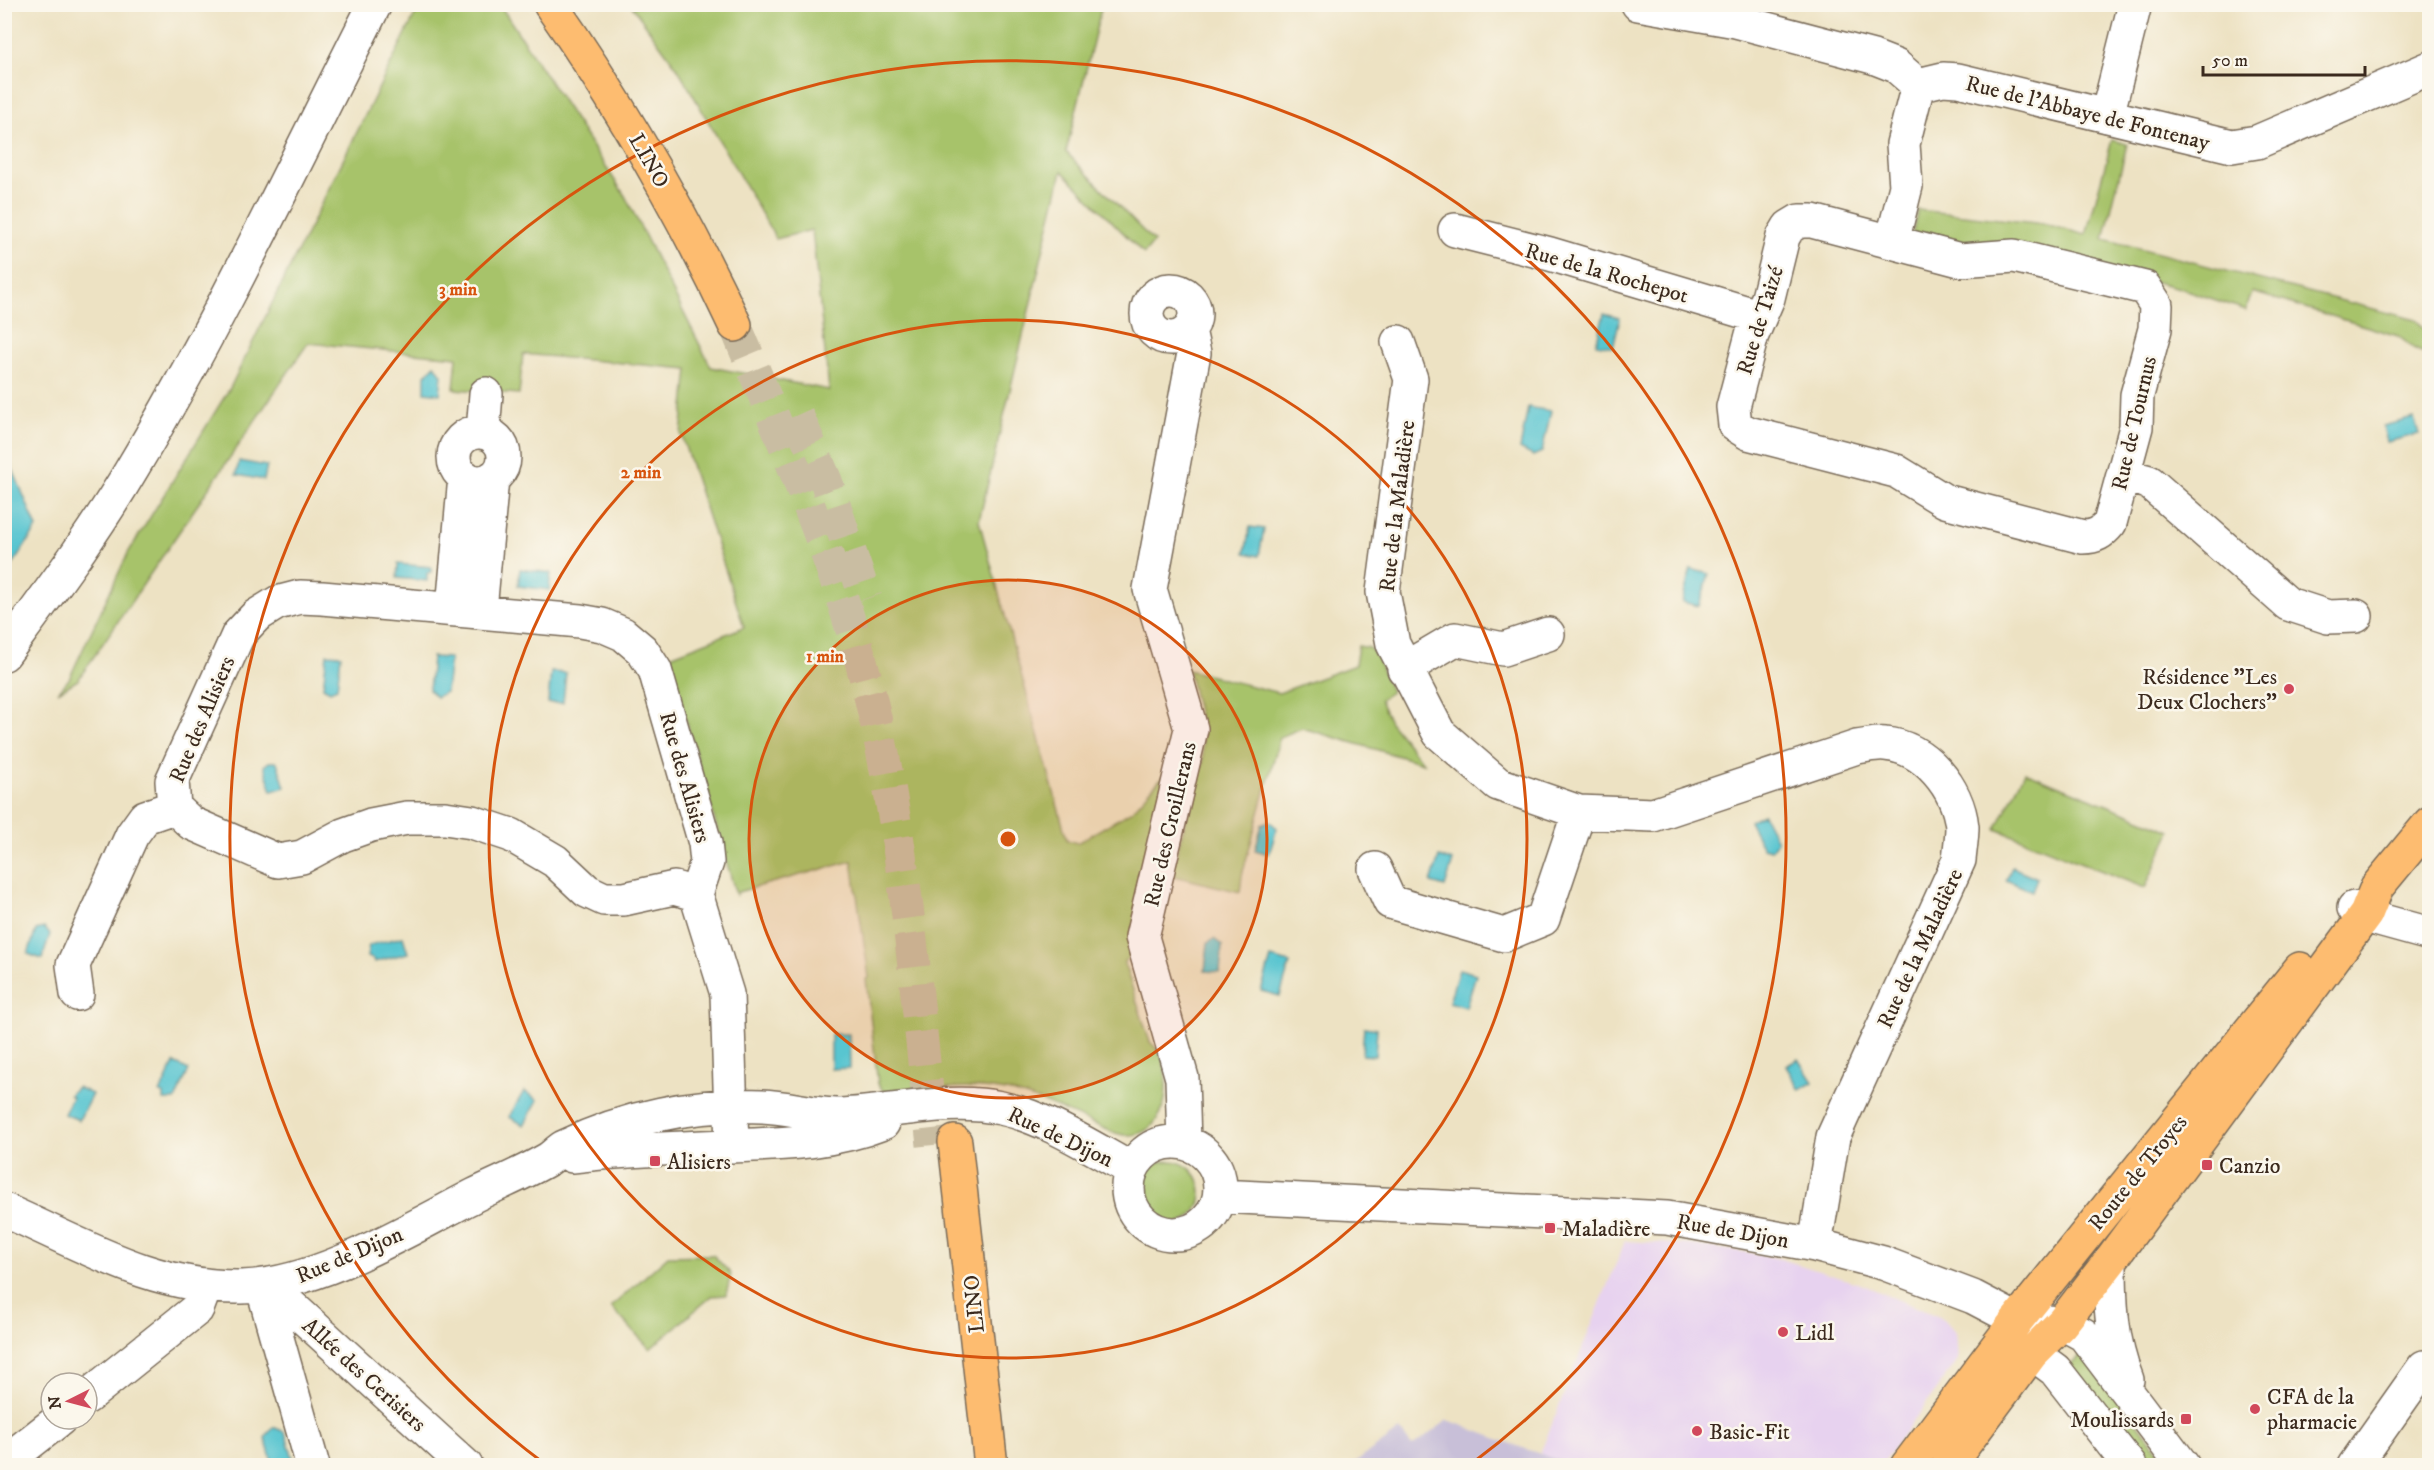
<svg xmlns="http://www.w3.org/2000/svg" width="2434" height="1470" viewBox="0 0 2434 1470" font-family="'IM FELL DW Pica',serif">
  <style>
    .built { fill: #e7d2ef }
    .industrial { fill: #c8bfd8 }
    .green { fill: #a7c36a; stroke: #717644; stroke-width: 1.5 }
    .water { fill: #59c5d0; stroke: #4a7877; stroke-width: 1.5 }
    .lines { fill: none; stroke-linecap: round; stroke-linejoin: round }
    .highway-tunnel { stroke: #c9bda2; stroke-width: 33; stroke-dasharray: 33 16; stroke-linecap: butt }
    .minor-casing { stroke: #796a58; stroke-width: 36 }
    .major-casing { stroke: #796a58; stroke-width: 36 }
    .highway-casing { stroke: #796a58; stroke-width: 36 }
    .minor { stroke: #fff; stroke-width: 33 }
    .major { stroke: #fdbc70; stroke-width: 33 }
    .highway { stroke: #fdbc70; stroke-width: 33 }
    .ring { fill: none; stroke: #d7540e; stroke-width: 3 }
    .poi-dot { fill: #d1495b; stroke: #fbf7ec; stroke-width: 2 }
    .labels { text-anchor: middle; stroke-width: 5; stroke-linejoin: round; paint-order: stroke }
    .street-label { font-size: 22px; fill: #3b2a1e; stroke: #fbf7ec }
    .poi-label { font-size: 22px; fill: #3b2a1e; stroke: #fbf7ec; text-anchor: start }
    .centre { fill: #d7540e; stroke: #fbf7ec; stroke-width: 3 }
    .ring-label { font-size: 18px; text-anchor: middle; font-weight: bold; fill: #d7540e; stroke: #fbf7ec; stroke-width: 5; stroke-linejoin: round; paint-order: stroke }
  </style>
  <rect width="100%" height="100%" fill="#fbf7ec"/>
  <filter id="ink" filterUnits="userSpaceOnUse"><feTurbulence type="fractalNoise" baseFrequency=".0167" numOctaves="2"/><feDisplacementMap in="SourceGraphic" scale="12" xChannelSelector="R" yChannelSelector="G"/><feConvolveMatrix kernelMatrix="1 2 1 2 8 2 1 2 1" color-interpolation-filters="sRGB"/></filter>
  <filter id="wash" filterUnits="userSpaceOnUse"><feTurbulence type="fractalNoise" baseFrequency=".008" numOctaves="4" result="noise"/><feDisplacementMap in="SourceGraphic" scale="24" xChannelSelector="R" yChannelSelector="G"/><feGaussianBlur stdDeviation="1.35" result="paint"/><feColorMatrix in="noise" values="0 0 0 0 0 0 0 0 0 0 0 0 0 0 0 0 0 1.4 0 .05"/><feComposite in="paint" operator="in"/></filter>
  <g filter="url(#wash)">
    <rect width="100%" height="100%" fill="#ede2c3"/>
    <path class="built" d="M1625 1241 1692 1245 1751 1253 1781 1259 1863 1285 1944 1319 1956 1333 1958 1360 1881 1465 1573 1466 1540 1454Z"/>
    <path class="industrial" d="M1448 1420 1511 1444 1573 1465H1352L1400 1430 1412 1446Z"/>
    <path class="green" d="M420 5H500L625 196 711 367 829 390 812 230 776 239 678 69 631 5H1102L1066 152 1154 242 1144 254 1062 171 979 521 1067 840 1077 843 1132 811 1174 764 1131 955 1124 963 1150 1042C1164 1053 1166 1069 1166 1087 1166 1112 1153 1137 1124 1135 1113 1134 1101 1127 1090 1122 1062 1110 1031 1095 1000 1090 961 1083 926 1090 888 1097L878 1084 866 979 869 978 852 861 738 892 736 895 668 657 744 627 681 434 688 369 523 354 519 394 454 389 457 357 308 343 78 680 58 692 69 679 128 553 230 388Z
      M2112 140 2127 144 2104 239 2416 320 2429 333V354L2416 350 2398 336 2252 292 2246 310 2180 288 1998 242H1974L1970 258 1912 235 1918 210 2045 224 2086 235Z
      M1358 646 1370 648 1377 657 1391 692 1380 700 1390 722 1423 763 1302 728 1280 737 1242 875 1240 892 1170 875 1203 762 1202 729 1188 670 1279 693 1355 665Z
      M2025 772 2171 831 2145 888 1996 829Z
      M1137 1193a32 32 0 1 1 64 0a32 32 0 1 1-64 0Z
      M713 1255 731 1274 726 1295 712 1296 650 1349 611 1307 668 1256Z
      M2084 1353 2169 1465H2147L2069 1366Z"/>
    <path class="water" d="M1604 314 1620 318 1613 347 1596 344Z
      M435 365 442 375 440 394 425 392V375Z
      M1528 407 1551 411 1542 452 1533 456 1520 449Z
      M2414 418 2419 434 2387 442 2383 426Z
      M4 448 37 528 5 576H4Z
      M239 461 267 466 264 480 236 475Z
      M1250 527 1264 529 1259 556 1245 553Z
      M398 564 431 567V572L427 573V581L397 578Z
      M520 569 551 573 549 590 518 586Z
      M1691 569 1709 574 1699 606 1682 602Z
      M327 654 341 655 337 688 330 691 323 687Z
      M432 657 450 658 446 692 436 697 429 690Z
      M551 672 566 673 563 703H548Z
      M269 762H277L285 787 272 791 264 766Z
      M1763 814 1777 841 1771 850 1763 848 1749 821Z
      M1269 821 1277 828 1269 854 1255 850 1262 824Z
      M1439 857 1453 861 1445 887 1431 883Z
      M2012 867 2037 878 2032 891 2006 880Z
      M44 928 50 934 42 959 28 954 36 930Z
      M403 937 408 953 374 962 373 959 367 957 369 945Z
      M1214 939 1222 945 1220 972 1205 971 1208 943Z
      M1271 958 1290 963 1280 996 1261 991Z
      M1459 969 1476 974 1466 1007 1449 1002Z
      M1364 1027 1377 1029 1375 1056 1362 1055Z
      M831 1034H849L850 1068 831 1069Z
      M1798 1059 1813 1082 1800 1090 1786 1066Z
      M174 1063 189 1070 175 1100H164V1094L160 1093Z
      M77 1087 92 1094 79 1120 64 1114 72 1097 69 1095Z
      M524 1091 538 1100 524 1125 509 1117Z
      M273 1427 285 1432 295 1465H273L265 1438Z"/>
  </g>
  <g filter="url(#ink)">
    <g class="lines">
      <path class="highway-tunnel" d="M735 325C786 448 840 570 871 700 906 845 916 997 933 1145
        M797 415 826 481 866 599"/>
      <defs>
        <path id="minor" d="M1638 4 1736 21 1873 57 1896 66 1918 85 1943 79 1958 80 2232 146 2257 142 2430 68
          M2107 116 2135 4
          M1799 221H1812L1960 260 2014 256 2145 288 2156 305 2155 329 2137 395 2136 427 2110 523C2102 533 2095 537 2083 537L1945 501 1896 471 1748 433 1735 425 1733 407 1752 335 1768 298 1783 237 1789 227Z
          M1455 230 1550 254 1758 316
          M1892 242 1906 186 1903 144 1918 85
          M1147 314a24 24 0 1 1 48 0a24 24 0 1 1-48 0Z
          M1398 342 1411 379 1383 592 1393 644 1439 733 1498 784 1579 812 1653 815 1857 747C1866 746 1876 743 1885 744 1925 747 1958 788 1962 827 1962 837 1960 849 1959 860L1833 1137 1815 1245
          M483 432 486 394
          M454 457a25 25 0 1 1 50 0a25 25 0 1 1-50 0Z
          M2123 475 2149 482 2288 604 2328 617 2356 616
          M453 608 465 477
          M480 610 492 478
          M4 654C49 593 95 532 133 467 222 318 296 159 375 4
          M1404 669 1455 639 1503 649 1548 634
          M174 807 191 823 278 861 302 857 343 835 371 825 407 818H445L472 822 511 835 555 861 587 891 604 899H624L674 888 696 894
          M1375 869 1390 902 1504 935 1543 919 1579 812
          M2354 908 2379 920 2430 934
          M77 994 73 965 132 835 145 817 174 807 172 781 238 635 256 616 277 603 300 597 322 598 580 621 602 625 623 634 642 650 655 670 705 843 707 862 696 894 727 994 732 1146
          M1128 1188a46 46 0 1 1 92 0a46 46 0 1 1-92 0Z
          M1184 1143 1182 1078 1142 937 1191 729 1150 589 1194 353 1189 330
          M572 1156C624 1150 677 1148 729 1146 783 1144 832 1143 883 1123
          M1220 1196 1667 1218 1815 1245 1883 1263 1973 1297 2017 1320 2062 1323 2084 1335 2183 1466
          M4 1210C82 1244 154 1289 242 1287 318 1285 407 1230 475 1195 499 1183 527 1172 550 1158 555 1154 559 1150 564 1147 625 1117 695 1103 762 1106 788 1107 814 1115 840 1115 893 1113 948 1097 1001 1108 1047 1118 1090 1147 1131 1169
          M2110 1261C2110 1303 2111 1340 2127 1380
          M262 1285 292 1307 466 1466
          M262 1285 313 1466
          M2021 1327 2032 1353 2055 1370 2130 1466
          M87 1397 197 1309 206 1285
          M4 1463 60 1419
          M2354 1466 2424 1367"/>
        <path id="major" d="M1907 1466 2017 1320 2300 969
          M1948 1466 2032 1353 2062 1323 2110 1261 2366 914 2377 887 2430 823"/>
        <path id="highway" d="M550 4C621 106 682 212 735 325
          M955 1142 991 1466"/>
      </defs>
      <use href="#minor" class="minor-casing"/>
      <use href="#major" class="major-casing"/>
      <use href="#highway" class="highway-casing"/>
      <use href="#minor" class="minor"/>
      <use href="#major" class="major"/>
      <use href="#highway" class="highway"/>
    </g>
  </g>
  <circle cx="1008" cy="839" r="259" fill="#d7540e" fill-opacity=".12"/>
  <g class="ring">
    <circle cx="1008" cy="839" r="259"/>
    <circle cx="1008" cy="839" r="519"/>
    <path d="M545 1464A778 778 0 1 1 1471 1464"/>
  </g>
  <g class="poi-dot">
    <circle cx="2289" cy="689" r="6"/>
    <rect x="649" y="1155" width="12" height="12" rx="3"/>
    <rect x="2201" y="1159" width="12" height="12" rx="3"/>
    <rect x="1544" y="1222" width="12" height="12" rx="3"/>
    <circle cx="1783" cy="1332" r="6"/>
    <circle cx="2255" cy="1409" r="6"/>
    <rect x="2180" y="1413" width="12" height="12" rx="3"/>
    <circle cx="1697" cy="1431" r="6"/>
  </g>
  <g class="labels">
    <g class="street-label">
      <text transform="translate(2088 112) rotate(14)" y="8">Rue de l'Abbaye de Fontenay</text>
      <text transform="translate(650 160) rotate(60)" y="8">LINO</text>
      <text transform="translate(1607 272) rotate(16)" y="8">Rue de la Rochepot</text>
      <text transform="translate(1759 320) rotate(-73)" y="8">Rue de Taizé</text>
      <text transform="translate(2133 423) rotate(-77)" y="8">Rue de Tournus</text>
      <text transform="translate(1396 506) rotate(-83)" y="8">Rue de la Maladière</text>
      <text transform="translate(201 719) rotate(-67)" y="8">Rue des Alisiers</text>
      <text transform="translate(686 777) rotate(74)" y="8">Rue des Alisiers</text>
      <text transform="translate(1169 824) rotate(-77)" y="8">Rue des Croillerans</text>
      <text transform="translate(1919 948) rotate(-65)" y="8">Rue de la Maladière</text>
      <text transform="translate(1061 1136) rotate(25)" y="8">Rue de Dijon</text>
      <text transform="translate(2137 1172) rotate(-51)" y="8">Route de Troyes</text>
      <text transform="translate(1733 1230) rotate(10)" y="8">Rue de Dijon</text>
      <text transform="translate(349 1254) rotate(-23)" y="8">Rue de Dijon</text>
      <text transform="translate(973 1304) rotate(-96)" y="8">LINO</text>
      <text transform="translate(365 1374) rotate(42)" y="8">Allée des Cerisiers</text>
    </g>
    <g class="poi-label">
      <text x="2277" y="684" text-anchor="end">Résidence "Les<tspan x="2277" dy="25">Deux Clochers"</tspan></text>
      <text x="667" y="1169">Alisiers</text>
      <text x="2219" y="1173">Canzio</text>
      <text x="1562" y="1236">Maladière</text>
      <text x="1795" y="1340">Lidl</text>
      <text x="2267" y="1404">CFA de la<tspan x="2267" dy="25">pharmacie</tspan></text>
      <text x="2174" y="1427" text-anchor="end">Moulissards</text>
      <text x="1709" y="1439">Basic-Fit</text>
    </g>
  </g>
  <circle cx="1008" cy="839" r="9" class="centre"/>
  <g class="ring-label">
    <text x="458" y="295">3 min</text>
    <text x="641" y="478">2 min</text>
    <text x="825" y="662">1 min</text>
  </g>
  <rect width="2434" height="1470" fill="none" stroke="#fbf7ec" stroke-width="24"/>
  <g transform="translate(69 1401) rotate(264)"><circle r="28" fill="#fbf7ec" stroke="#aea59a" stroke-width="1.5"/>
  <path d="M0-4.5L10 22L0 15L-10 22Z" fill="#d1495b"/>
  <text y="-9" font-size="16" font-weight="bold" text-anchor="middle" fill="#3b2a1e">N</text>
  </g>
  <path d="M2203 66v9h162v-9" fill="none" stroke="#3b2a1e" stroke-width="3"/>
  <text x="2212" y="66" font-size="18" fill="#3b2a1e" stroke="#fbf7ec" stroke-width="4.5" paint-order="stroke">50 m</text>
</svg>
